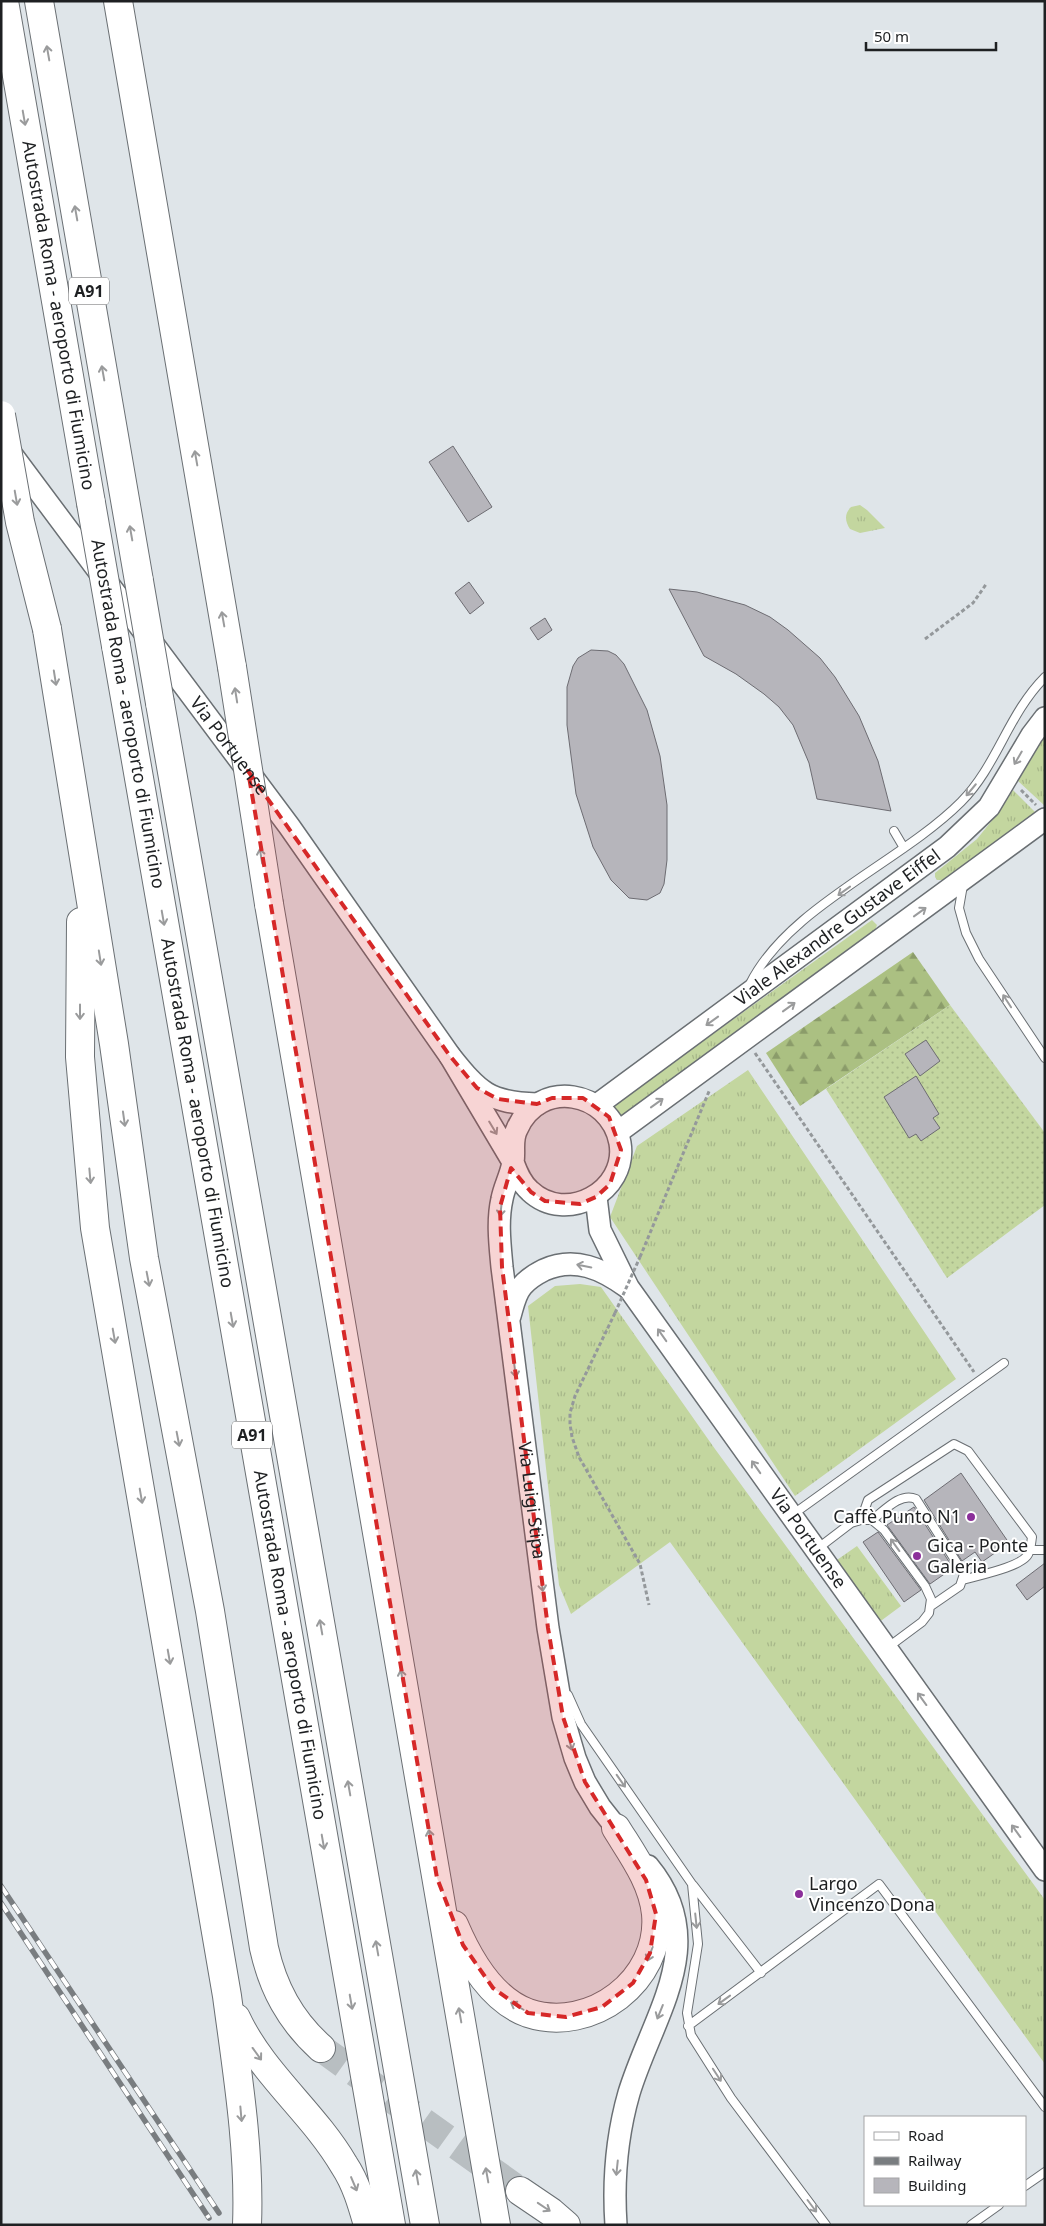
<svg xmlns="http://www.w3.org/2000/svg" width="1046" height="2226" viewBox="0 0 1046 2226" font-family="'Noto Sans',sans-serif">
  <style>
    .grass { fill: url(#grass-tufts) }
    .forest { fill: url(#forest-firs) }
    .garden { fill: url(#garden-dots) }
    .building { fill: #b6b5bb; stroke: #6d6c72 }
    .lines { fill: none; stroke-linecap: round; stroke-linejoin: round }
    .highway-tunnel { stroke: #b8bec1; stroke-width: 28; stroke-dasharray: 28 14; stroke-linecap: butt }
    .lane-casing { stroke: #6a6f73; stroke-width: 10 }
    .secondary-casing { stroke: #6a6f73; stroke-width: 24 }
    .highway-casing { stroke: #6a6f73; stroke-width: 30 }
    .path { stroke: #94989b; stroke-width: 3; stroke-dasharray: 4 2.5; stroke-linecap: butt }
    .lane { stroke: #fff; stroke-width: 8 }
    .secondary { stroke: #fff; stroke-width: 21 }
    .highway { stroke: #fff; stroke-width: 28 }
    .rail-casing { stroke: #797d80; stroke-width: 5.5 }
    .rail { stroke: #fff; stroke-width: 4; stroke-dasharray: 11; stroke-linecap: butt }
    .highway-bridge-casing { stroke: #6a6f73; stroke-width: 30; stroke-linecap: butt }
    .path-bridge { stroke: #94989b; stroke-width: 3; stroke-dasharray: 4 2.5; stroke-linecap: butt }
    .highway-bridge { stroke: #fff; stroke-width: 28 }
    .oneway { stroke: #9a9b9c }
    .marked { fill: #d62828; fill-opacity: 0.2; stroke: #d62828; stroke-width: 4; stroke-dasharray: 10 6; stroke-linejoin: round }
    .poi-dot { fill: #8b2f9a; stroke: #fff; stroke-width: 2 }
    .labels { text-anchor: middle; stroke-width: 4; stroke-linejoin: round; paint-order: stroke }
    .shield { fill: #fff; stroke: #626364; stroke-width: 1 }
    .shield-label { font-size: 16px; font-weight: bold; fill: #1e2022 }
    .street-label { font-size: 18px; fill: #1e2022; stroke: #fff }
    .poi-label { font-size: 18px; fill: #1e2022; stroke: #fff; text-anchor: start }
  </style>
  <defs>
    <pattern id="grass-tufts" width="24" height="20" patternUnits="userSpaceOnUse" patternTransform="scale(1.25)"><rect width="24" height="20" fill="#c3d69f"/><path d="M3 7l-1-3M5 7V3M7 7l1-3M15 17l-1-3M17 17v-4M19 17l1-3" fill="none" stroke="#a7b789"/></pattern>
    <pattern id="forest-firs" width="22" height="20" patternUnits="userSpaceOnUse" patternTransform="scale(1.25)"><rect width="22" height="20" fill="#abc082"/><path d="M5 1l3.5 6h-7zM16 11l3.5 6h-7z" fill="#8b9c6a"/></pattern>
    <pattern id="garden-dots" width="8" height="8" patternUnits="userSpaceOnUse" patternTransform="scale(1.25)"><rect width="8" height="8" fill="#c3d69f"/><path d="M2 2h.1M6 6h.1" fill="none" stroke="#a7b789" stroke-width="1.8" stroke-linecap="round"/></pattern>
  </defs>
  <rect width="100%" height="100%" fill="#dfe5e9"/>
  <path class="grass" d="M860 505 867 510 885 528 860 533 850 529C845 521 844 514 851 507Z
    M1045 735V806L1018 781Z
    M1013 790 1036 813 944 880H937L935 877V873L977 839 998 813Z
    M872 920 877 925 875 930 616 1120 608 1109Z
    M748 1070 956 1379 795 1496 610 1217 637 1146Z
    M580 1284 601 1287 715 1449 1045 1900V2064L670 1542 571 1614 559 1585 528 1306 555 1286Z
    M857 1546 901 1606 878 1623 834 1562Z"/>
  <path class="forest" d="M913 952 950 1005 800 1106 766 1053Z"/>
  <path class="garden" d="M950 1005 1045 1133V1205L947 1278 826 1089Z"/>
  <path class="building" d="M453 446 492 507 468 522 429 462Z
    M469 582 484 603 470 614 455 593Z
    M669 589 697 592 745 605 770 617 788 630 820 658 835 677 859 716 878 761 891 811 817 799 809 763 793 725 779 707 764 694 736 674 704 656Z
    M545 618 552 630 538 640 530 628Z
    M591 650 608 651 616 655 624 664 647 710 660 756 667 805V860L664 884 660 893 647 900 629 898 611 880 593 847 576 794 567 725V687L573 666 578 658Z
    M926 1040 940 1061 920 1076 905 1054Z
    M916 1076 939 1114 933 1118 940 1128 921 1141 916 1134 909 1138 884 1097Z
    M961 1473 1009 1543 982 1562 975 1552 962 1561 924 1500Z
    M914 1507 953 1568 930 1584 887 1525Z
    M878 1532 921 1590 904 1602 863 1542Z
    M1045 1563V1586L1027 1600 1016 1585Z"/>
  <g class="lines">
    <path class="highway-tunnel" d="M321 2048 520 2191"/>
    <defs>
      <path id="lane" d="M894 831 904 848
        M963 885 959 908 966 933 979 959 1045 1058
        M750 984C788 907 900 863 961 802 997 766 1008 714 1045 677
        M792 1515 1004 1363
        M861 1520 868 1500 954 1444 968 1451 1032 1537C1031 1543 1031 1551 1027 1556 1017 1568 979 1575 963 1580
        M872 1520C884 1511 900 1492 916 1499L964 1574 960 1586 931 1606
        M817 1549 851 1523 861 1520H872L884 1530 925 1586 931 1599 929 1613 922 1622 887 1648
        M1030 1550H1045
        M568 1695 581 1724 692 1884 698 1944 687 2013 691 2035 731 2098 826 2225
        M693 1885 761 1973
        M688 2026 879 1884 1045 2107
        M1025 2186 1045 2172
        M971 2225 999 2205"/>
      <g id="secondary">
        <path id="s1" d="M9 451 289 826 450 1056C479 1092 489 1103 537 1104"/>
        <path id="s2" d="M450 1056 513 1162C517 1173 521 1183 530 1191 566 1225 628 1191 620 1143 610 1090 539 1078 517 1129 511 1140 515 1151 513 1162 511 1175 504 1187 502 1199 497 1221 500 1245 502 1267L548 1628 563 1717 575 1758 585 1782 600 1807 626 1840"/>
        <path id="s3" d="M597 1105 947 847 989 807 1032 735 1045 718"/>
        <path d="M618 1132 1045 819"/>
        <path id="s4" d="M596 1197 600 1230 628 1287 1045 1870"/>
        <path d="M510 1316C513 1306 515 1294 522 1286 527 1280 536 1274 544 1270 575 1256 602 1269 627 1287"/>
        <path d="M616 2225C613 2181 617 2135 629 2093 653 2014 712 1943 648 1866"/>
      </g>
      <g id="highway">
        <path id="s5" d="M4 1 91 503"/>
        <path d="M39 1 139 581"/>
        <path d="M118 1 232 667"/>
        <path d="M47 629 114 1044 144 1258 210 1611 264 1948C273 1988 290 2020 321 2048"/>
        <path id="s6" d="M116 646 391 2225"/>
        <path d="M160 703 425 2225"/>
        <path d="M269 904 496 2225"/>
        <path d="M81 922 80 1057 95 1228 227 1996C237 2071 250 2149 247 2225"/>
        <path d="M454 1925C468 1958 492 2000 528 2013 591 2034 662 1980 656 1914 653 1882 632 1854 616 1828"/>
        <path d="M236 2018C262 2074 313 2112 344 2165 356 2183 362 2204 368 2225"/>
        <path d="M520 2191 551 2212 566 2225"/>
      </g>
    </defs>
    <use href="#lane" class="lane-casing"/>
    <use href="#secondary" class="secondary-casing"/>
    <use href="#highway" class="highway-casing"/>
    <path class="path" d="M925 639 973 603 987 583
      M1021 790 1036 805
      M755 1053 974 1372
      M640 1257 710 1089
      M615 1313 575 1396 570 1413V1424L572 1437 579 1457 640 1564 649 1605"/>
    <use href="#lane" class="lane"/>
    <use href="#secondary" class="secondary"/>
    <use href="#highway" class="highway"/>
    <defs>
      <path id="rail" d="M1 1886 219 2213
        M1 1903 209 2218"/>
    </defs>
    <use href="#rail" class="rail-casing"/>
    <use href="#rail" class="rail"/>
    <defs>
      <path id="highway-bridge" d="M1 415 20 522 47 629
        M91 503 116 646
        M139 581 160 703
        M232 667 269 904"/>
    </defs>
    <use href="#highway-bridge" class="highway-bridge-casing"/>
    <path class="path-bridge" d="M615 1313 640 1257"/>
    <use href="#highway-bridge" class="highway-bridge"/>
  </g>
  <defs><path id="oneway-shaft" d="M-6 0H5M1.5-3L5.5 0L1.5 3" fill="none" stroke-width="1.6" stroke-linecap="round" stroke-linejoin="round" transform="scale(1.25)"/></defs>
  <g class="oneway">
    <use href="#oneway-shaft" transform="translate(48 53) rotate(-100)"/>
    <use href="#oneway-shaft" transform="translate(24 118) rotate(80)"/>
    <use href="#oneway-shaft" transform="translate(76 213) rotate(-100)"/>
    <use href="#oneway-shaft" transform="translate(103 373) rotate(-100)"/>
    <use href="#oneway-shaft" transform="translate(196 458) rotate(-100)"/>
    <use href="#oneway-shaft" transform="translate(16 498) rotate(80)"/>
    <use href="#oneway-shaft" transform="translate(131 533) rotate(-100)"/>
    <use href="#oneway-shaft" transform="translate(223 619) rotate(-100)"/>
    <use href="#oneway-shaft" transform="translate(55 678) rotate(81)"/>
    <use href="#oneway-shaft" transform="translate(236 695) rotate(-99)"/>
    <use href="#oneway-shaft" transform="translate(1018 758) rotate(120)"/>
    <use href="#oneway-shaft" transform="translate(971 790) rotate(130)"/>
    <use href="#oneway-shaft" transform="translate(261 856) rotate(-99)"/>
    <use href="#oneway-shaft" transform="translate(844 891) rotate(144)"/>
    <use href="#oneway-shaft" transform="translate(920 912) rotate(-36)"/>
    <use href="#oneway-shaft" transform="translate(163 918) rotate(80)"/>
    <use href="#oneway-shaft" transform="translate(100 958) rotate(81)"/>
    <use href="#oneway-shaft" transform="translate(1007 1001) rotate(-123)"/>
    <use href="#oneway-shaft" transform="translate(789 1007) rotate(-36)"/>
    <use href="#oneway-shaft" transform="translate(80 1012) rotate(90)"/>
    <use href="#oneway-shaft" transform="translate(712 1021) rotate(144)"/>
    <use href="#oneway-shaft" transform="translate(657 1103) rotate(-36)"/>
    <use href="#oneway-shaft" transform="translate(124 1119) rotate(82)"/>
    <use href="#oneway-shaft" transform="translate(493 1128) rotate(59)"/>
    <use href="#oneway-shaft" transform="translate(90 1176) rotate(85)"/>
    <use href="#oneway-shaft" transform="translate(501 1209) rotate(96)"/>
    <use href="#oneway-shaft" transform="translate(584 1266) rotate(-169)"/>
    <use href="#oneway-shaft" transform="translate(148 1279) rotate(79)"/>
    <use href="#oneway-shaft" transform="translate(232 1320) rotate(80)"/>
    <use href="#oneway-shaft" transform="translate(662 1335) rotate(-125)"/>
    <use href="#oneway-shaft" transform="translate(114 1336) rotate(80)"/>
    <use href="#oneway-shaft" transform="translate(515 1370) rotate(83)"/>
    <use href="#oneway-shaft" transform="translate(178 1439) rotate(79)"/>
    <use href="#oneway-shaft" transform="translate(756 1467) rotate(-125)"/>
    <use href="#oneway-shaft" transform="translate(141 1496) rotate(80)"/>
    <use href="#oneway-shaft" transform="translate(895 1545) rotate(-126)"/>
    <use href="#oneway-shaft" transform="translate(542 1584) rotate(83)"/>
    <use href="#oneway-shaft" transform="translate(321 1627) rotate(-100)"/>
    <use href="#oneway-shaft" transform="translate(169 1657) rotate(80)"/>
    <use href="#oneway-shaft" transform="translate(402 1677) rotate(-100)"/>
    <use href="#oneway-shaft" transform="translate(922 1699) rotate(-126)"/>
    <use href="#oneway-shaft" transform="translate(570 1743) rotate(74)"/>
    <use href="#oneway-shaft" transform="translate(621 1781) rotate(55)"/>
    <use href="#oneway-shaft" transform="translate(349 1788) rotate(-100)"/>
    <use href="#oneway-shaft" transform="translate(1016 1831) rotate(-126)"/>
    <use href="#oneway-shaft" transform="translate(430 1837) rotate(-100)"/>
    <use href="#oneway-shaft" transform="translate(323 1842) rotate(80)"/>
    <use href="#oneway-shaft" transform="translate(696 1921) rotate(84)"/>
    <use href="#oneway-shaft" transform="translate(377 1948) rotate(-100)"/>
    <use href="#oneway-shaft" transform="translate(650 1954) rotate(111)"/>
    <use href="#oneway-shaft" transform="translate(724 2000) rotate(144)"/>
    <use href="#oneway-shaft" transform="translate(351 2002) rotate(80)"/>
    <use href="#oneway-shaft" transform="translate(517 2006) rotate(-150)"/>
    <use href="#oneway-shaft" transform="translate(660 2012) rotate(112)"/>
    <use href="#oneway-shaft" transform="translate(460 2015) rotate(-100)"/>
    <use href="#oneway-shaft" transform="translate(257 2054) rotate(54)"/>
    <use href="#oneway-shaft" transform="translate(717 2075) rotate(57)"/>
    <use href="#oneway-shaft" transform="translate(241 2114) rotate(85)"/>
    <use href="#oneway-shaft" transform="translate(617 2168) rotate(96)"/>
    <use href="#oneway-shaft" transform="translate(487 2175) rotate(-100)"/>
    <use href="#oneway-shaft" transform="translate(417 2177) rotate(-100)"/>
    <use href="#oneway-shaft" transform="translate(354 2184) rotate(67)"/>
    <use href="#oneway-shaft" transform="translate(812 2206) rotate(53)"/>
    <use href="#oneway-shaft" transform="translate(544 2207) rotate(34)"/>
  </g>
  <path class="marked" d="M248 771 450 1056 477 1088 498 1099 537 1104 552 1098H583L609 1117 621 1150 610 1184 596 1197 580 1204 545 1201 531 1192 511 1168 500 1207 502 1267 548 1628 563 1717 585 1782 646 1880 656 1914 650 1953 633 1983 602 2007 566 2017 528 2013 493 1988 463 1945 437 1878Z"/>
  <g class="poi-dot">
    <circle cx="971" cy="1517" r="5"/>
    <circle cx="917" cy="1556" r="5"/>
    <circle cx="799" cy="1894" r="5"/>
  </g>
  <g class="labels">
    <g class="shield">
      <rect x="69" y="277.5" width="40" height="27" rx="4"/>
      <rect x="232" y="1421.5" width="40" height="27" rx="4"/>
    </g>
    <g class="shield-label">
      <text x="89" y="297">A91</text>
      <text x="252" y="1441">A91</text>
    </g>
    <g class="street-label">
      <text dy="6" stroke="none"><textPath href="#s5" startOffset="319">Autostrada Roma - aeroporto di Fiumicino</textPath></text>
      <text transform="translate(128 714) rotate(80)" y="6">Autostrada Roma - aeroporto di Fiumicino</text>
      <text dy="6" stroke="none"><textPath href="#s1" startOffset="368">Via Portuense</textPath></text>
      <text dy="6" stroke="none"><textPath href="#s3" startOffset="299">Viale Alexandre Gustave Eiffel</textPath></text>
      <text dy="6" stroke="none"><textPath href="#s6" startOffset="474">Autostrada Roma - aeroporto di Fiumicino</textPath></text>
      <text dy="6" stroke="none"><textPath href="#s2" startOffset="805">Via Luigi Stipa</textPath></text>
      <text dy="6" stroke="none"><textPath href="#s4" startOffset="406">Via Portuense</textPath></text>
      <text dy="6" stroke="none"><textPath href="#s6" startOffset="1014">Autostrada Roma - aeroporto di Fiumicino</textPath></text>
    </g>
    <g class="poi-label">
      <text x="961" y="1523" text-anchor="end">Caffè Punto N1</text>
      <text x="927" y="1552">Gica - Ponte<tspan x="927" dy="21">Galeria</tspan></text>
      <text x="809" y="1890">Largo<tspan x="809" dy="21">Vincenzo Dona</tspan></text>
    </g>
  </g>
  <rect width="1046" height="2226" fill="none" stroke="#1e2022" stroke-width="5"/>
  <rect x="864" y="2116" width="162" height="90" fill="#ffffff" stroke="#a5a6a7"/>
  <rect x="874" y="2132" width="25" height="8" fill="#ffffff" stroke="#a5a6a7"/>
  <text x="908" y="2141" font-size="15" fill="#1e2022">Road</text>
  <rect x="874" y="2157" width="25" height="8" fill="#797d80" stroke="#a5a6a7"/>
  <text x="908" y="2166" font-size="15" fill="#1e2022">Railway</text>
  <rect x="874" y="2178" width="25" height="15" fill="#b6b5bb" stroke="#a5a6a7"/>
  <text x="908" y="2191" font-size="15" fill="#1e2022">Building</text>
  <path d="M866 42v8h130v-8" fill="none" stroke="#1e2022" stroke-width="2.5"/>
  <text x="874" y="42" font-size="15" fill="#1e2022" stroke="#ffffff" stroke-width="4" paint-order="stroke">50 m</text>
</svg>
